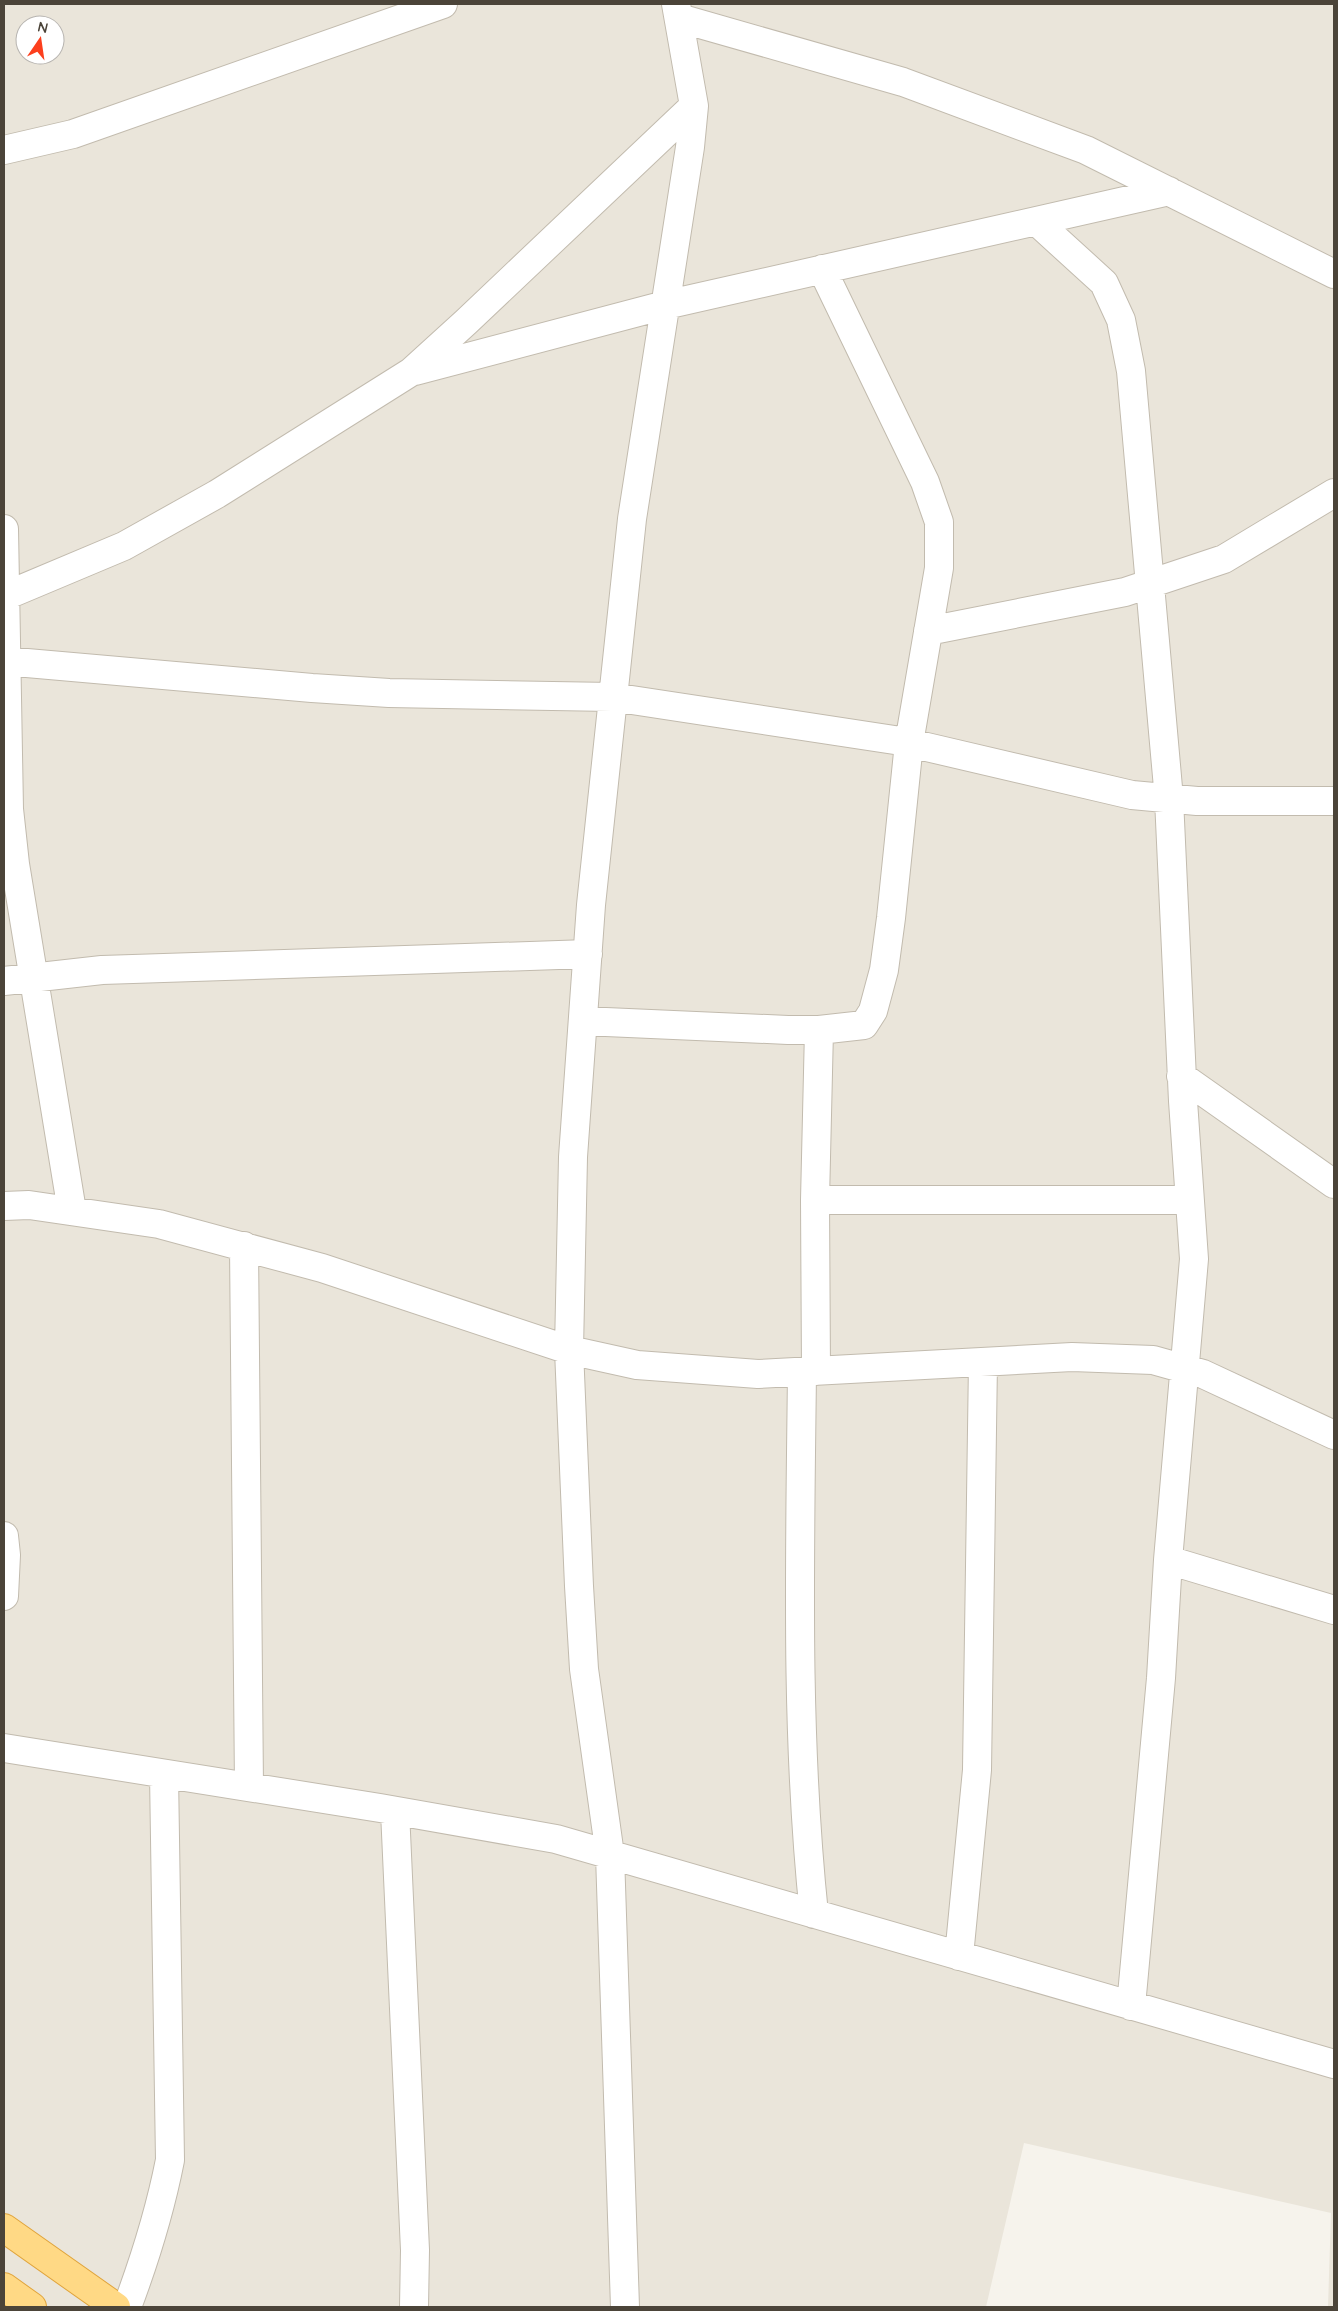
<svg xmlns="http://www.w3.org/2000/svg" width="1338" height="2311" viewBox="0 0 1338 2311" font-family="Quicksand,sans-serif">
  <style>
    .residential { fill: #eae5da; fill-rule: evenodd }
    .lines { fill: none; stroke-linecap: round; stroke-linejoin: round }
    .minor-casing { stroke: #c2bbae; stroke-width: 30 }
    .trunk-casing { stroke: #e0a43c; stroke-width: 30 }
    .minor { stroke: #fff; stroke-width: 28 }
    .trunk { stroke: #ffd985; stroke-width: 28 }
  </style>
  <rect width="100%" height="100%" fill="#f6f3ec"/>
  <path class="residential" d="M4 4H1334V2307H1328L1331 2213 1024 2143 986 2307H4ZM25 25H55V55H25Z"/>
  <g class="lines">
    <defs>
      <path id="minor" d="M679 18 903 82 1086 150 1334 274
        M4 150 73 134 443 4
        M1036 221 1104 283 1121 320 1131 371 1169 799 1183 1101 1194 1259 1168 1560 1161 1678 1131 2006
        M415 371 665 305 1169 191
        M4 529 9 809 15 864 72 1211
        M5 596 124 546 217 494 411 372 466 322 694 106
        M928 631 1125 592 1224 559 1334 493
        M4 661 312 688 389 693 612 697 901 741 1132 795 1197 801H1334
        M4 981 102 970 588 954
        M583 1021 788 1030H819L864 1025 873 1011 884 970 891 918 909 743 939 568V522L925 482 822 269
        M1181 1076 1334 1184
        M815 1200H1189
        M4 1206 29 1205 159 1224 322 1268 569 1350 637 1365 758 1374 1072 1357 1153 1360 1203 1374 1334 1435
        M244 1246 249 1787
        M816 1371 815 1200 819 1030
        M802 1372C800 1553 795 1733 814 1914
        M4 1536 6 1555 4 1596
        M1168 1560 1334 1610
        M4 1748 380 1808 556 1839 1334 2064
        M395 1811 415 2250 414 2307
        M959 1956 977 1770 983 1362
        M127 2307C145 2259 160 2211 170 2160L164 1774
        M625 2307 610 1855 584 1669 579 1586 569 1350 573 1157 591 905 632 519 690 147 694 106 676 4"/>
      <path id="trunk" d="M4 2228 116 2307
        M4 2287 32 2307"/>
    </defs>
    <use href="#minor" class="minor-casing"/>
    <use href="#trunk" class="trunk-casing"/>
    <use href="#minor" class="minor"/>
    <use href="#trunk" class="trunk"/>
  </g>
  <rect width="1338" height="2311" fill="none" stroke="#4b4439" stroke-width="10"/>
  <g transform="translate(40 40) rotate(13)"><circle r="24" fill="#ffffff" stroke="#b7b4b0"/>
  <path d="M0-4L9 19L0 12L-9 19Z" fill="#fc3f1d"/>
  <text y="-8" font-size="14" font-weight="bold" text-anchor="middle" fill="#4b4439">N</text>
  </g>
</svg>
